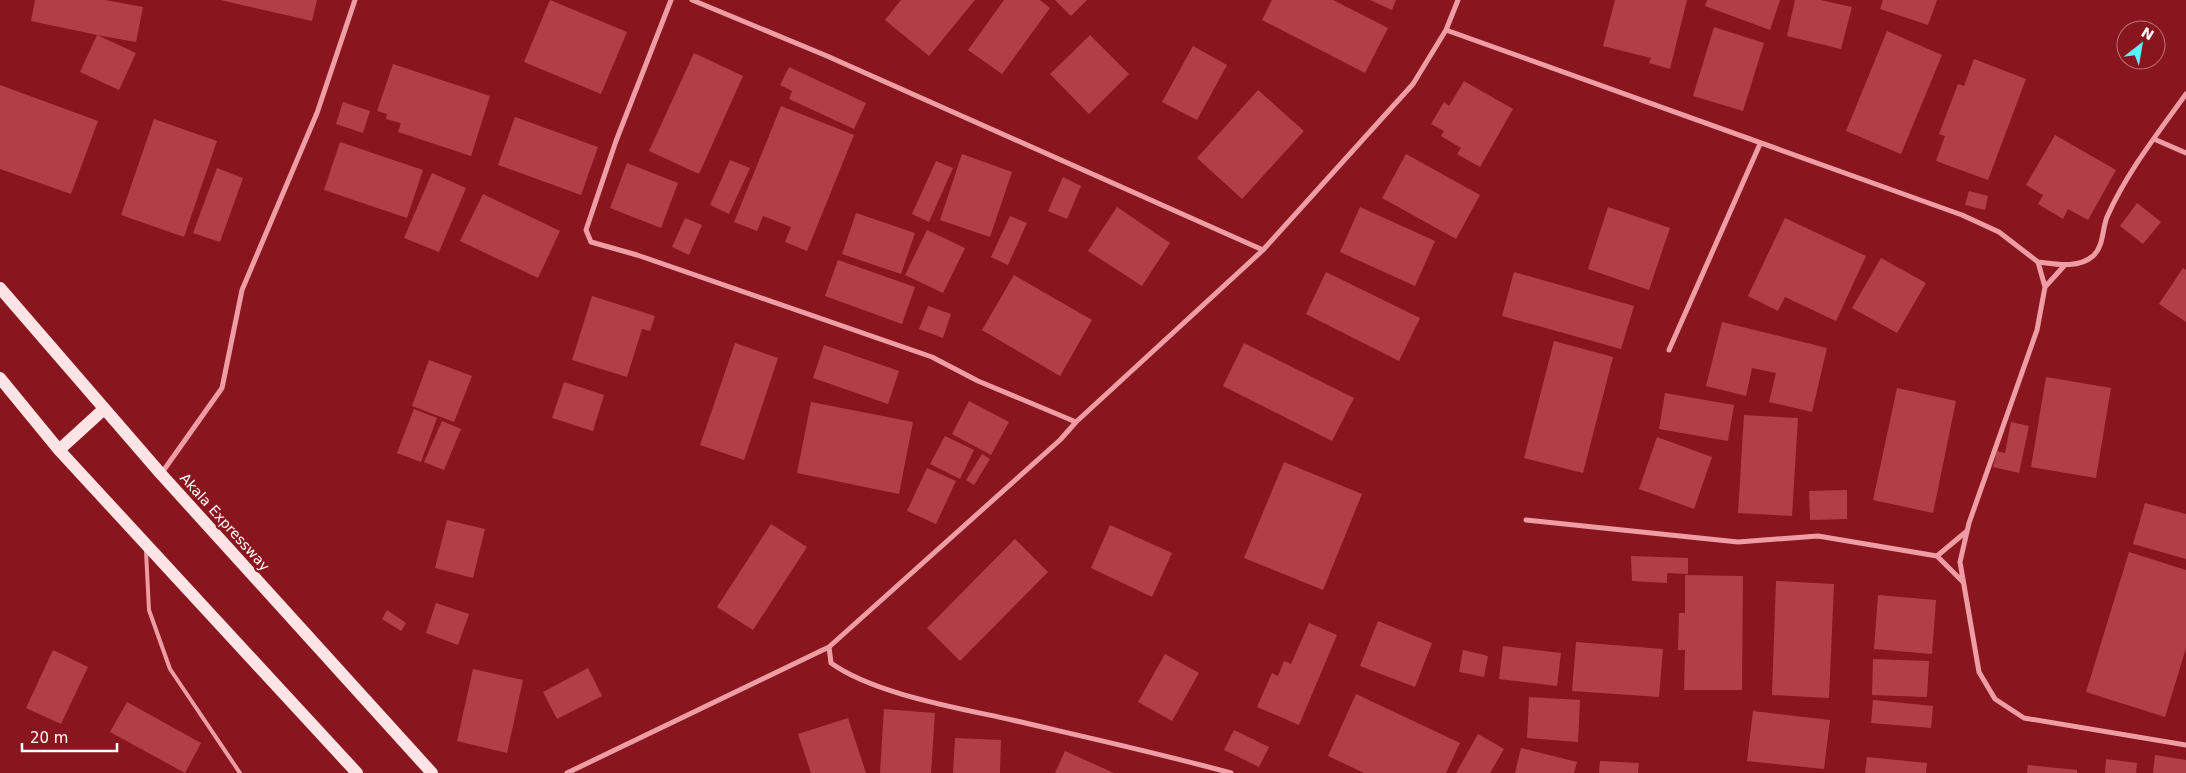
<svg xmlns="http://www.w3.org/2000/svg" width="2186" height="773" viewBox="0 0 2186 773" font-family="'DejaVu Sans',sans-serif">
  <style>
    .building { fill: #b23e48 }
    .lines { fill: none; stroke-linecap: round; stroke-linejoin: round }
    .lane { stroke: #ef9da4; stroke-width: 4 }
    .street { stroke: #ef9da4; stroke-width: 5 }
    .primary { stroke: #ffe4e5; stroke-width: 12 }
    .labels { text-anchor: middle; stroke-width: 4.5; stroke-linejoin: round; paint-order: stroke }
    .street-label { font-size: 14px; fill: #fff; stroke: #89161e }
  </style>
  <rect width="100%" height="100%" fill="#89161e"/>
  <path class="building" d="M35 0H105L143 7 136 42 97 35 136 53 119 90 80 72 97 35 31 21Z
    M220 0H317L312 21Z
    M550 0 627 32 601 94 524 62Z
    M901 0H975L929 56 885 20Z
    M1004 0H1040L1050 8 1002 74 968 50Z
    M1055 0H1087L1071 16Z
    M1272 0H1333L1388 28 1365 73 1262 20Z
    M1370 0H1396L1392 10Z
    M1615 0H1687L1670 69 1649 63 1651 58 1603 46Z
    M1707 0H1780L1770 30 1705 6Z
    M1795 0H1820L1852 7 1841 49 1787 36Z
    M1883 0H1937L1928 25 1880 9Z
    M1714 27 1764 43 1743 111 1693 96Z
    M1887 31 1942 55 1901 154 1846 131Z
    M1090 35 1129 74 1089 114 1050 74Z
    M1193 46 1227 65 1197 120 1162 102Z
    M694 53 743 76 699 174 649 151Z
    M1974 59 2026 79 1988 180 1936 161 1945 136 1939 134 1958 84 1964 86Z
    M393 64 490 96 471 156 398 132 401 123 386 119 387 114 377 111Z
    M789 67 866 103 854 129 789 99 792 91 780 85Z
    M1464 81 1513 109 1480 167 1457 154 1461 148 1441 136 1444 131 1431 124 1444 102 1449 106Z
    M0 85 98 121 71 194 0 169Z
    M1258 90 1304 131 1242 199 1197 158Z
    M343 102 370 111 363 133 336 124Z
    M781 106 854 135 807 251 785 242 791 227 763 216 757 231 734 222Z
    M515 117 598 147 581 195 498 165Z
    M154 119 217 141 184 237 121 215Z
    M2055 135 2116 170 2088 220 2068 209 2063 219 2038 204 2043 195 2026 185Z
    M340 142 423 170 407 218 324 190Z
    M962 154 1012 172 990 237 940 220Z
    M1406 154 1480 195 1456 239 1382 198Z
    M730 160 750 168 729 214 710 205Z
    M936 161 953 168 929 222 912 214Z
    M627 163 678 183 661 228 610 208Z
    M217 168 243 178 220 242 193 233Z
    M432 173 466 188 439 252 404 238Z
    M1063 177 1081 186 1067 219 1048 211Z
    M1969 191 1988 196 1985 210 1965 205Z
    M483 194 560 231 538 278 460 241Z
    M2137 203 2161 222 2143 244 2120 226Z
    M1117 207 1170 243 1142 286 1088 251Z
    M1360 207 1435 241 1415 286 1340 252Z
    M1608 207 1670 228 1649 290 1588 269Z
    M856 213 915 233 901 274 842 254Z
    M1010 216 1027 223 1008 265 991 257Z
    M685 218 702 225 689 255 672 247Z
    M1785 218 1866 256 1836 321 1785 297 1778 311 1748 296Z
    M927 230 965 248 943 293 905 275Z
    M1881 258 1926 283 1897 333 1852 308Z
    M838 260 915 287 902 324 825 296Z
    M2183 268 2186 270V322L2159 304Z
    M1326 272 1420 318 1399 361 1306 314Z
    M1514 272 1634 306 1621 349 1502 316Z
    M1014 275 1092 320 1060 376 982 330Z
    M592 296 655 316 650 331 642 329 627 377 572 360Z
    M928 306 951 314 943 338 919 329Z
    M1722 322 1827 348 1812 412 1769 402 1776 373 1752 368 1746 396 1706 386Z
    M1554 341 1613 357 1583 473 1524 458Z
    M735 343 778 358 744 460 700 445Z
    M1244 343 1354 398 1332 441 1223 386Z
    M824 345 899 371 888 404 813 378Z
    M429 360 472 376 454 422 412 406Z
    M2046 377 2111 388 2096 478 2031 467Z
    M564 382 604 395 593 431 552 418Z
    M1897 388 1956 401 1933 513 1873 500Z
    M1665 393 1734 405 1728 441 1659 429Z
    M969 401 1009 422 991 455 952 434Z
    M811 402 913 422 899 494 797 473Z
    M414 409 437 418 421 462 397 453Z
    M1744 415 1798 418 1792 516 1738 513Z
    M442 421 461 429 444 470 424 462Z
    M2011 422 2029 426 2019 473 1993 467 1997 451 2005 453Z
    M945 436 974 450 960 479 930 464Z
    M1657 437 1712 457 1694 509 1639 489Z
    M982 454 990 459 974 485 966 480Z
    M1284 462 1362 494 1323 590 1244 558Z
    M927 468 956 481 936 524 907 511Z
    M1847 490V519L1810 520 1809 491Z
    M2145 503 2186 514V559L2133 544Z
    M447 520 485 529 473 578 435 568Z
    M771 524 807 547 753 630 717 607Z
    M1110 525 1172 553 1152 597 1091 568Z
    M1015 539 1048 572 960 661 927 628Z
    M2129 552 2186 570V648L2165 717 2086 692Z
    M1631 556 1688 558V574L1667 573V583L1632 581Z
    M1685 575 1743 576 1742 690H1684L1685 650H1678L1679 613H1685Z
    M1776 581 1834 584 1829 698 1772 695Z
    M1878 595 1936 600 1932 654 1874 649Z
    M436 603 469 614 458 645 426 633Z
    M387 610 406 623 401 631 382 619Z
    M1378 621 1432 643 1415 687 1360 666Z
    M1309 623 1337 635 1299 725 1257 707 1272 673 1278 676 1284 661 1291 664Z
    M1576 642 1663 649 1659 697 1572 691Z
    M1503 646 1561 653 1557 686 1499 679Z
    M53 650 88 667 61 724 26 708Z
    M1463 650 1488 656 1484 677 1459 672Z
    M1165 654 1199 673 1172 721 1138 702Z
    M1873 659 1929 661 1927 697 1872 695Z
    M588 668 602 696 557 719 543 692Z
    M473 669 523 680 507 753 457 741Z
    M1356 694 1460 743 1446 773H1364L1328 756Z
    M1529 697 1580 700 1578 742 1527 738Z
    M1873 700 1933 706 1931 728 1871 723Z
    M127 702 201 743 185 773 110 732Z
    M884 709 935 713 931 773H880Z
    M1753 711 1830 720 1824 769 1747 761Z
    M848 718 866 773H811L798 734Z
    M1234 730 1269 747 1259 767 1224 750Z
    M1478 734 1504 749 1490 773H1456Z
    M955 738 1001 740 1000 773H953Z
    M1521 748 1577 762 1574 773H1515Z
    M1065 751 1114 773H1055Z
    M2155 755 2186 760V773H2153Z
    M1867 757 1927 763 1926 773H1865Z
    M2106 759 2137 763 2136 773H2105Z
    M1600 761 1639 763 1638 773H1599Z
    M2028 765 2077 770V773H2027Z"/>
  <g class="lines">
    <path class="lane" d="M146 551 149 610 170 669 240 773"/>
    <path class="street" d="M671 0 616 141 586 230 591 242 637 255 932 357 978 381 1076 422
      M692 0 827 56 1263 250
      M1446 30 1962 215 1999 232 2038 262 2045 287 2037 330 1969 523 1960 562 1979 672 1995 699 2024 718 2186 745
      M2154 139 2186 153
      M2038 262C2055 264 2078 269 2093 256 2104 246 2102 229 2107 217 2127 172 2158 133 2186 94
      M2045 287 2064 266
      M1669 350 1760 144
      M161 474 222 388 242 290 317 113 355 0
      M1526 520 1738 542 1818 536 1937 556 1963 582
      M1937 556 1967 531
      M829 647 831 663C874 694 959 708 1012 720 1085 737 1158 753 1231 773
      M567 773 829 647 1060 440 1076 422 1263 250 1413 84 1446 30 1458 0"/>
    <path class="primary" d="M0 288 161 474 432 773
      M0 378 59 450 357 773
      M59 450 104 409"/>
  </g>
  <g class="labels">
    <g class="street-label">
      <text transform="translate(225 522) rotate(48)" y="5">Akala Expressway</text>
    </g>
  </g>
  <g transform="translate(2141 45) rotate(31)"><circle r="24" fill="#89161e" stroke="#b87378"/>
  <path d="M0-4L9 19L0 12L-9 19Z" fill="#5af3ff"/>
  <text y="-8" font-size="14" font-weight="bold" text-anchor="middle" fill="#ffffff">N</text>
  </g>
  <path d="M22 743v8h95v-8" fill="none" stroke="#ffffff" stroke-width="2.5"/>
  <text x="30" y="743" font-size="15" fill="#ffffff" stroke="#89161e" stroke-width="4" paint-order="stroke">20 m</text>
</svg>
